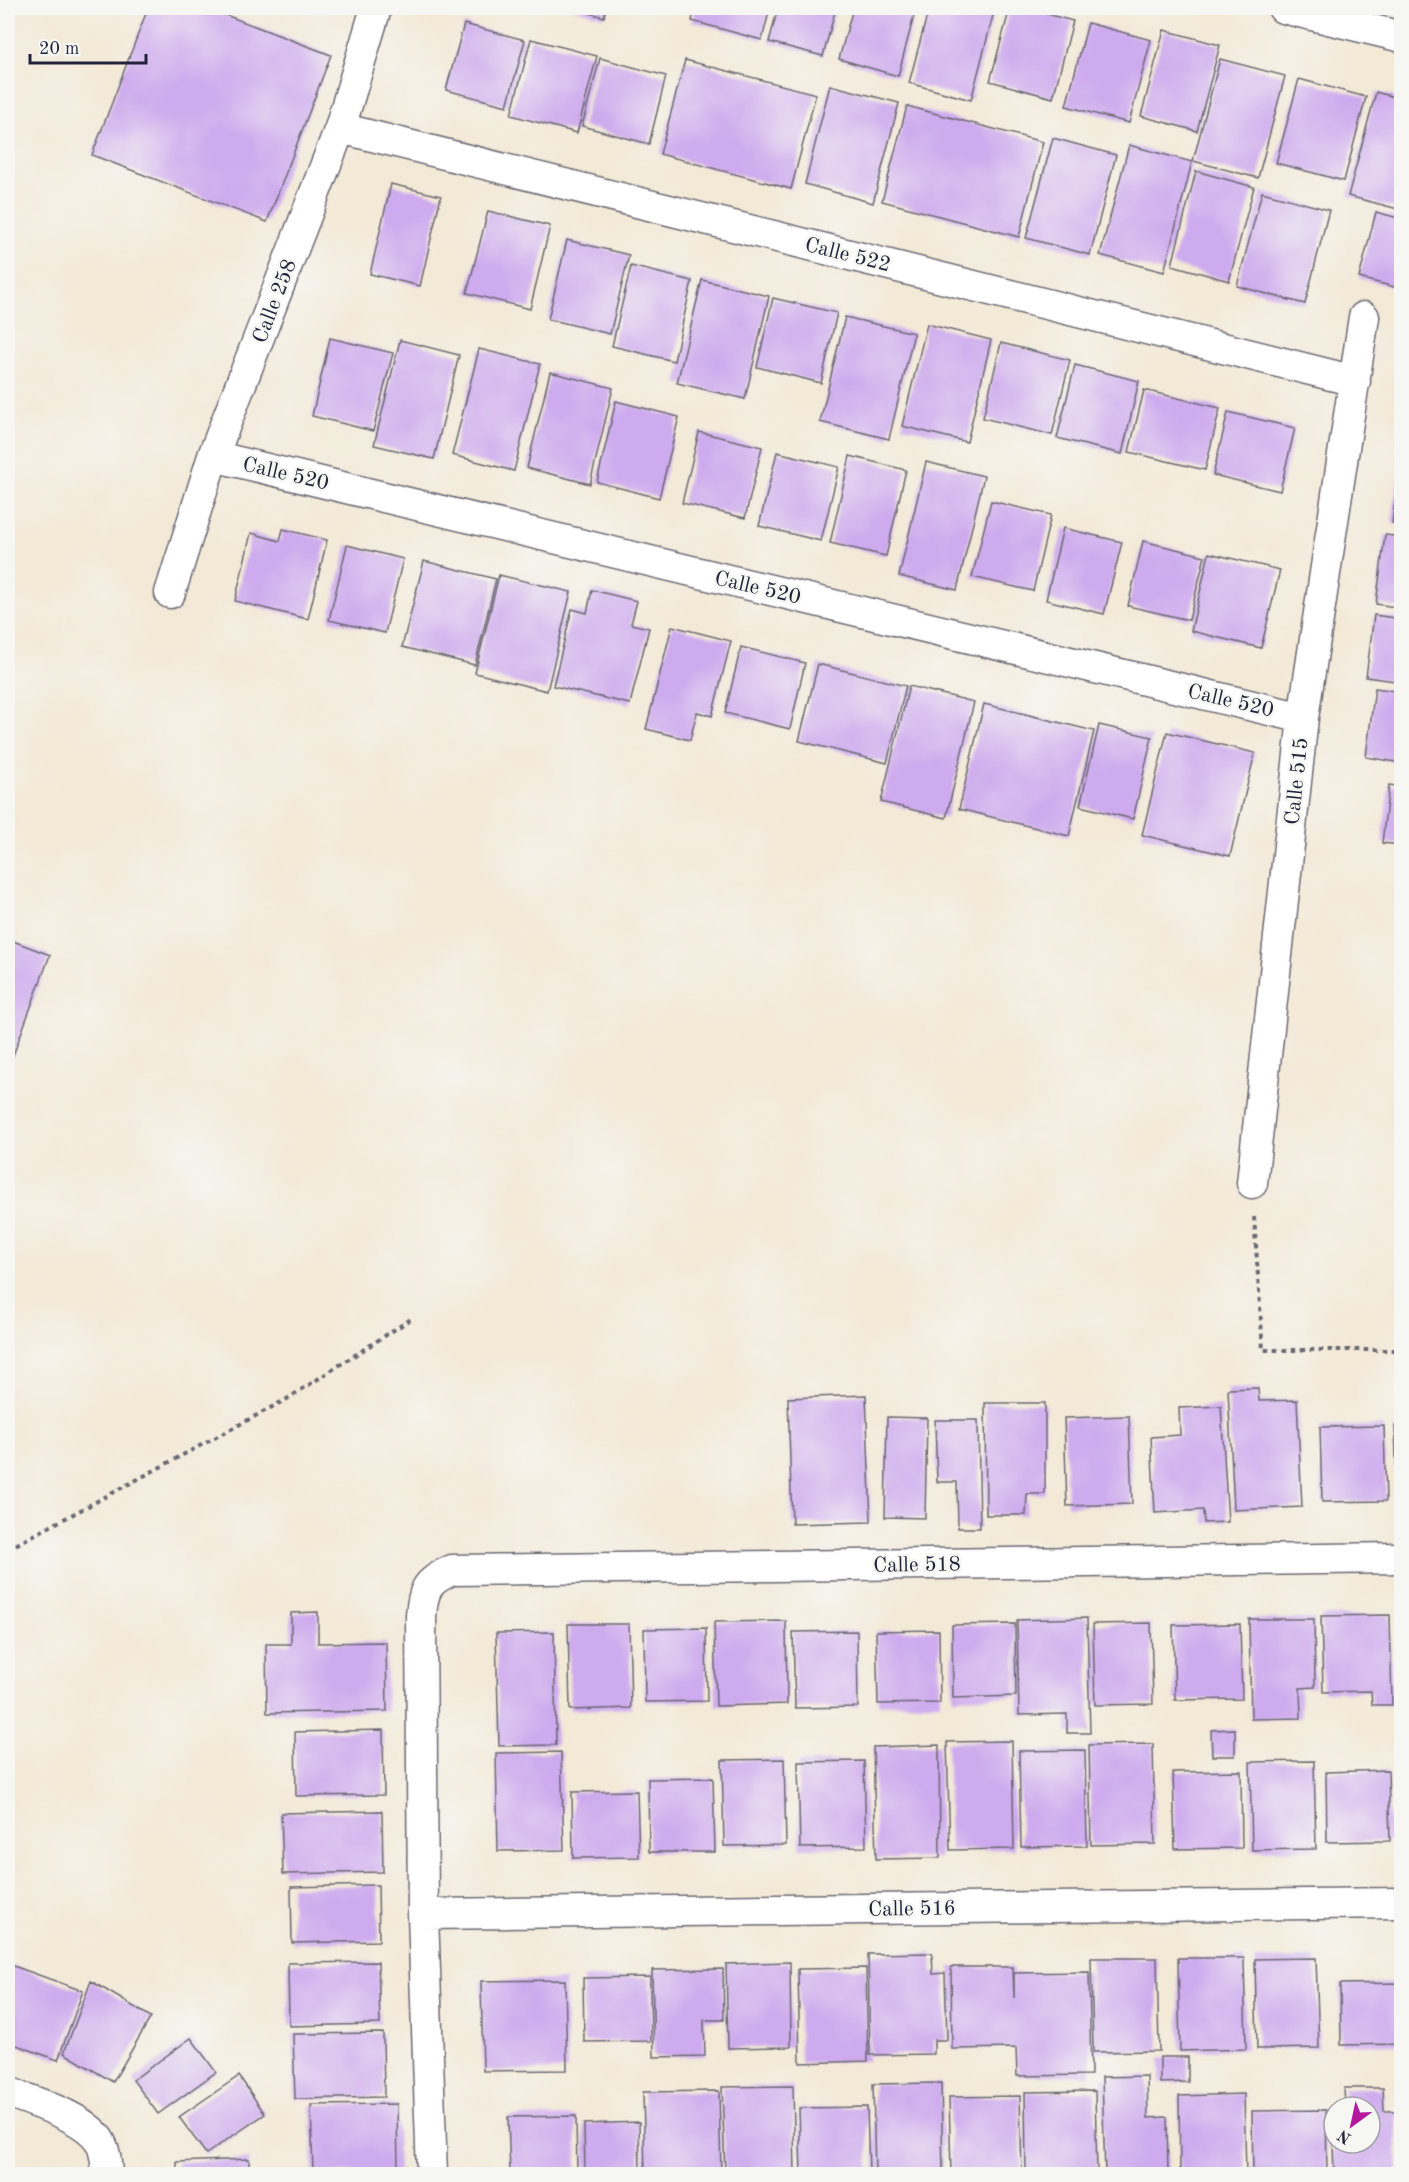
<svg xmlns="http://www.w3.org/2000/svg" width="1409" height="2182" viewBox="0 0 1409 2182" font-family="'Old Standard TT',serif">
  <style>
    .building { fill: #ceaaee }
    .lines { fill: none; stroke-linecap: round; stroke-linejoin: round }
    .street-casing { stroke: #6b6872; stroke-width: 33 }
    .path { stroke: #6b6872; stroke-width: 4; stroke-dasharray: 4.5 4.5; stroke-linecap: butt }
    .street { stroke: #fff; stroke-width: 30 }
    .labels { text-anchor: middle; stroke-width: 5; stroke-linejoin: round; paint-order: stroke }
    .street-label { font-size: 21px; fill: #22223b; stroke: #f6f6f2 }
  </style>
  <rect width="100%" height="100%" fill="#f6f6f2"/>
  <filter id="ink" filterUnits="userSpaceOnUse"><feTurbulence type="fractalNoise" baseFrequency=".0167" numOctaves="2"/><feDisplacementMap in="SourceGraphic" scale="12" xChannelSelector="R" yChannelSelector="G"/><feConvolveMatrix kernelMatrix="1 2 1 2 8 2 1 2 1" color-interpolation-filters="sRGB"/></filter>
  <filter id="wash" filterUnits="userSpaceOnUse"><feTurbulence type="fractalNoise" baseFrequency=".008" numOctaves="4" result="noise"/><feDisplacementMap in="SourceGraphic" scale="24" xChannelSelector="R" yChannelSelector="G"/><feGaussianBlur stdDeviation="1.35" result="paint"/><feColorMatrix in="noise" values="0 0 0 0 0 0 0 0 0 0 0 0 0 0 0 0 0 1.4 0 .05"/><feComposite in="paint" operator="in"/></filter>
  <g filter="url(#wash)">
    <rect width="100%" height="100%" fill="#f3e9d7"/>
    <g id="blocks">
      <path class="building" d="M148 8H207L331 55 267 222 92 155Z
        M571 8H606L604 17Z
        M695 8H770L762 40 692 21Z
        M778 8H836L823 56 769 42Z
        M853 8H916L898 76 839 59Z
        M929 8H995L971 100 909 83Z
        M1010 8H1024L1073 21 1053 98 990 81Z
        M1088 23 1151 40 1129 123 1066 106Z
        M464 24 525 40 507 106 446 90Z
        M1164 30 1220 45 1197 131 1141 116Z
        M531 39 597 56 577 133 511 115Z
        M600 58 666 76 649 144 582 126Z
        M1220 59 1285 76 1258 178 1193 161Z
        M685 60 816 94 791 189 660 154Z
        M1299 79 1366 97 1344 181 1276 163Z
        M830 85 899 103 873 203 805 184Z
        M1376 92 1402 99V210L1348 196Z
        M907 106 1043 142 1019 237 882 201Z
        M1053 138 1116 155 1090 255 1026 238Z
        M1129 145 1192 162 1164 272 1100 255Z
        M1196 171 1254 187 1229 281 1172 265Z
        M391 184 441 196 420 286 370 274Z
        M1262 192 1329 210 1305 304 1237 286Z
        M488 211 550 226 530 309 467 293Z
        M1376 212 1402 219V289L1359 278Z
        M567 240 629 255 610 334 548 319Z
        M631 266 692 281 674 361 612 346Z
        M702 280 769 296 745 399 677 383Z
        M773 298 837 313 821 383 757 367Z
        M845 317 914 333 889 439 820 422Z
        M927 324 991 340 967 442 902 426Z
        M330 338 393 353 373 431 312 416Z
        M400 340 459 355 434 459 374 445Z
        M1001 343 1070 360 1052 435 983 418Z
        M479 349 540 364 514 471 452 455Z
        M1075 365 1139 381 1122 454 1057 438Z
        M550 372 613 388 590 484 527 468Z
        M1144 390 1220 408 1205 470 1129 452Z
        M616 401 679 417 659 498 597 482Z
        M1228 412 1295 428 1280 491 1213 475Z
        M699 432 762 447 745 518 682 503Z
        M777 452 839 467 821 541 759 526Z
        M850 456 906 470 886 556 830 543Z
        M926 462 984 476 957 590 899 576Z
        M1400 465H1402V524L1392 523Z
        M991 501 1051 515 1033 591 972 577Z
        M1063 528 1122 542 1104 614 1046 600Z
        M283 529 327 540 308 619 235 601 251 533 280 541Z
        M1385 535 1402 537V608L1376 604Z
        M1143 541 1205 556 1189 620 1128 606Z
        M347 545 403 559 385 633 329 620Z
        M1209 553 1280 570 1261 648 1191 631Z
        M424 561 496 579 475 665 402 647Z
        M499 575 571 592 547 691 475 673Z
        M592 590 637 601 631 624 649 628 630 704 553 686 572 609 587 613Z
        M1374 615 1402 619V682L1366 677Z
        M672 626 731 641 712 716 697 712 690 740 646 729Z
        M741 647 805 663 790 729 725 713Z
        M818 664 906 686 887 763 799 741Z
        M909 686 974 702 946 818 881 802Z
        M1375 688 1402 692V763L1366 757Z
        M984 704 1094 731 1069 836 959 809Z
        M1099 725 1152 737 1133 819 1080 806Z
        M1167 732 1255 753 1230 856 1142 835Z
        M1389 785 1402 787V845L1382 843Z
        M8 939 50 955 8 1069Z
        M1258 1388 1259 1401 1297 1400 1302 1507 1234 1510 1228 1389Z
        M866 1395 871 1522 792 1524 788 1398Z
        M985 1403H1045V1494H1027L1026 1515H986Z
        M1221 1406 1228 1522 1204 1523 1203 1510 1155 1513 1151 1437 1180 1435 1179 1408Z
        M1129 1416 1132 1504 1067 1506 1064 1418Z
        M887 1417 927 1418 925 1518 885 1517Z
        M935 1420H978L980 1528H958L957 1482H937Z
        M1384 1426 1386 1501 1322 1502 1320 1427Z
        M1395 1426H1402V1491H1397Z
        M318 1612V1643L386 1642 387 1711 267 1713 266 1644H291V1613Z
        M1390 1615 1392 1705H1372L1371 1691 1323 1692 1321 1616Z
        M1087 1618 1090 1733H1067V1714L1019 1715 1017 1620Z
        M1249 1619H1314L1315 1687 1300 1688 1301 1718 1251 1719Z
        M786 1621 787 1704 716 1706 714 1622Z
        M1151 1623 1153 1704 1095 1705 1093 1624Z
        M568 1624H629L631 1708 570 1710Z
        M1015 1624 1016 1696 953 1698 952 1625Z
        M1240 1624 1242 1699 1175 1700 1173 1625Z
        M706 1628 707 1701 645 1702 644 1629Z
        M939 1630 940 1703 878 1704 876 1631Z
        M857 1631 858 1707 795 1708 793 1632Z
        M554 1632 556 1745 499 1746 496 1633Z
        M1235 1729V1756H1212L1211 1730Z
        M383 1730 384 1795 296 1796 295 1732Z
        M1395 1737H1402V1852L1397 1853Z
        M1012 1741 1014 1849 950 1850 947 1742Z
        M1153 1744 1155 1844 1091 1845 1089 1745Z
        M939 1745 940 1858 876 1859 873 1747Z
        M1085 1750 1087 1846 1021 1847 1019 1751Z
        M561 1752 564 1850 498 1851 496 1753Z
        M784 1759 786 1845 724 1846 722 1760Z
        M864 1761 866 1847 800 1848 798 1762Z
        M1314 1761 1316 1849 1252 1850 1250 1762Z
        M1388 1770 1390 1841 1327 1842 1326 1772Z
        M1241 1771 1242 1848 1175 1849 1173 1772Z
        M713 1778 715 1852H649L648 1779Z
        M637 1791 639 1857 573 1858 572 1792Z
        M382 1811 383 1872 283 1874 281 1813Z
        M378 1885 379 1941 292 1943 291 1887Z
        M932 1953 933 1974 945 1973 947 2040H934V2054L870 2055 868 1954Z
        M1091 1958H1157L1159 2051 1093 2052Z
        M1178 1958H1244L1246 2049 1180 2051Z
        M1316 1958 1319 2048 1257 2049 1255 1959Z
        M378 1962 380 2024 289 2026 288 1963Z
        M790 1962 791 2047 728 2048 726 1964Z
        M8 1964 83 1991 58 2060 8 2042Z
        M951 1967H1013L1014 1998V1973L1089 1972 1091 2075 1017 2076 1016 2048 952 2049Z
        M866 1968 868 2061 800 2063 798 1969Z
        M723 1969 724 2020H704L705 2056 654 2057 652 1970Z
        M650 1977 651 2041 584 2042 583 1978Z
        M565 1980 567 2070 483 2071 481 1981Z
        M91 1981 151 2017 113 2082 64 2053Z
        M1401 1983 1402 2044 1341 2045 1340 1984Z
        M383 2033 384 2097 295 2099 293 2034Z
        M191 2038 216 2072 158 2114 133 2080Z
        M1160 2057H1188V2082L1160 2083Z
        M239 2076 265 2114 206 2154 179 2117Z
        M1147 2076 1148 2118 1167 2117 1168 2174H1105L1102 2077Z
        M941 2083 943 2174H875L873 2084Z
        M793 2086 795 2174H725L722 2087Z
        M1344 2088H1383L1384 2111H1396L1398 2174H1334L1333 2143H1370V2107H1345Z
        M719 2091 721 2174H645L643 2092Z
        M1095 2091 1097 2174H1026L1025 2092Z
        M1244 2094 1246 2174H1180L1179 2096Z
        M1020 2096 1022 2174H951L949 2097Z
        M397 2104 398 2172 313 2173 311 2105Z
        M867 2107 869 2174H801L799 2108Z
        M1326 2110 1327 2174H1253L1252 2111Z
        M576 2116 577 2174H510L508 2117Z
        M639 2122 640 2174H585L584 2124Z
        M249 2159V2174H177V2162Z
        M31 2172H74V2174H31Z"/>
    </g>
  </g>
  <g filter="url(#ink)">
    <use href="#blocks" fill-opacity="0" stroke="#6b6872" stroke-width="1.5"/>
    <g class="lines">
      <defs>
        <path id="street" d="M1283 8 1402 37
          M340 128 1355 381
          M213 456 1303 718
          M170 593 213 456 340 128 376 8
          M1252 1183 1303 718 1364 317
          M423 1914 1402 1903
          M8 2092C33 2102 87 2117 101 2143 106 2153 106 2163 107 2174
          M432 2174 423 1914 421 1616C423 1589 427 1581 452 1570L1402 1558"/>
      </defs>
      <use href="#street" class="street-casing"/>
      <path class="path" d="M1254 1217 1263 1350H1402
        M8 1549 287 1399 414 1317"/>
      <use href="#street" class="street"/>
    </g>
  </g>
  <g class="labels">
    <g class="street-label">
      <text transform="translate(848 254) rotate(14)" y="7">Calle 522</text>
      <text transform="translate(274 301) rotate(-69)" y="7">Calle 258</text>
      <text transform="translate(286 473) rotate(13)" y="7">Calle 520</text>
      <text transform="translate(758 587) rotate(13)" y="7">Calle 520</text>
      <text transform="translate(1231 700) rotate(13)" y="7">Calle 520</text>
      <text transform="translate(1296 781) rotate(-84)" y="7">Calle 515</text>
      <text transform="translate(917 1564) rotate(-1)" y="7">Calle 518</text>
      <text transform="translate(912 1908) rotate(-1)" y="7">Calle 516</text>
    </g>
  </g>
  <rect width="1409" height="2182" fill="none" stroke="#f6f6f2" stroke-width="30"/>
  <g transform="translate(1352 2125) rotate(213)"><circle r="28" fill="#f6f6f2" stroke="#a1a1a9" stroke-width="1.5"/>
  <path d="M0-4.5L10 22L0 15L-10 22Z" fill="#b5179e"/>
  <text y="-9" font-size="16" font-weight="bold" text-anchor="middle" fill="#22223b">N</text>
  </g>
  <path d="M30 54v9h116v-9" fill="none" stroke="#22223b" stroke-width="3"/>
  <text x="39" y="54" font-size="18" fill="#22223b" stroke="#f6f6f2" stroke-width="4.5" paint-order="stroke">20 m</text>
</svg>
